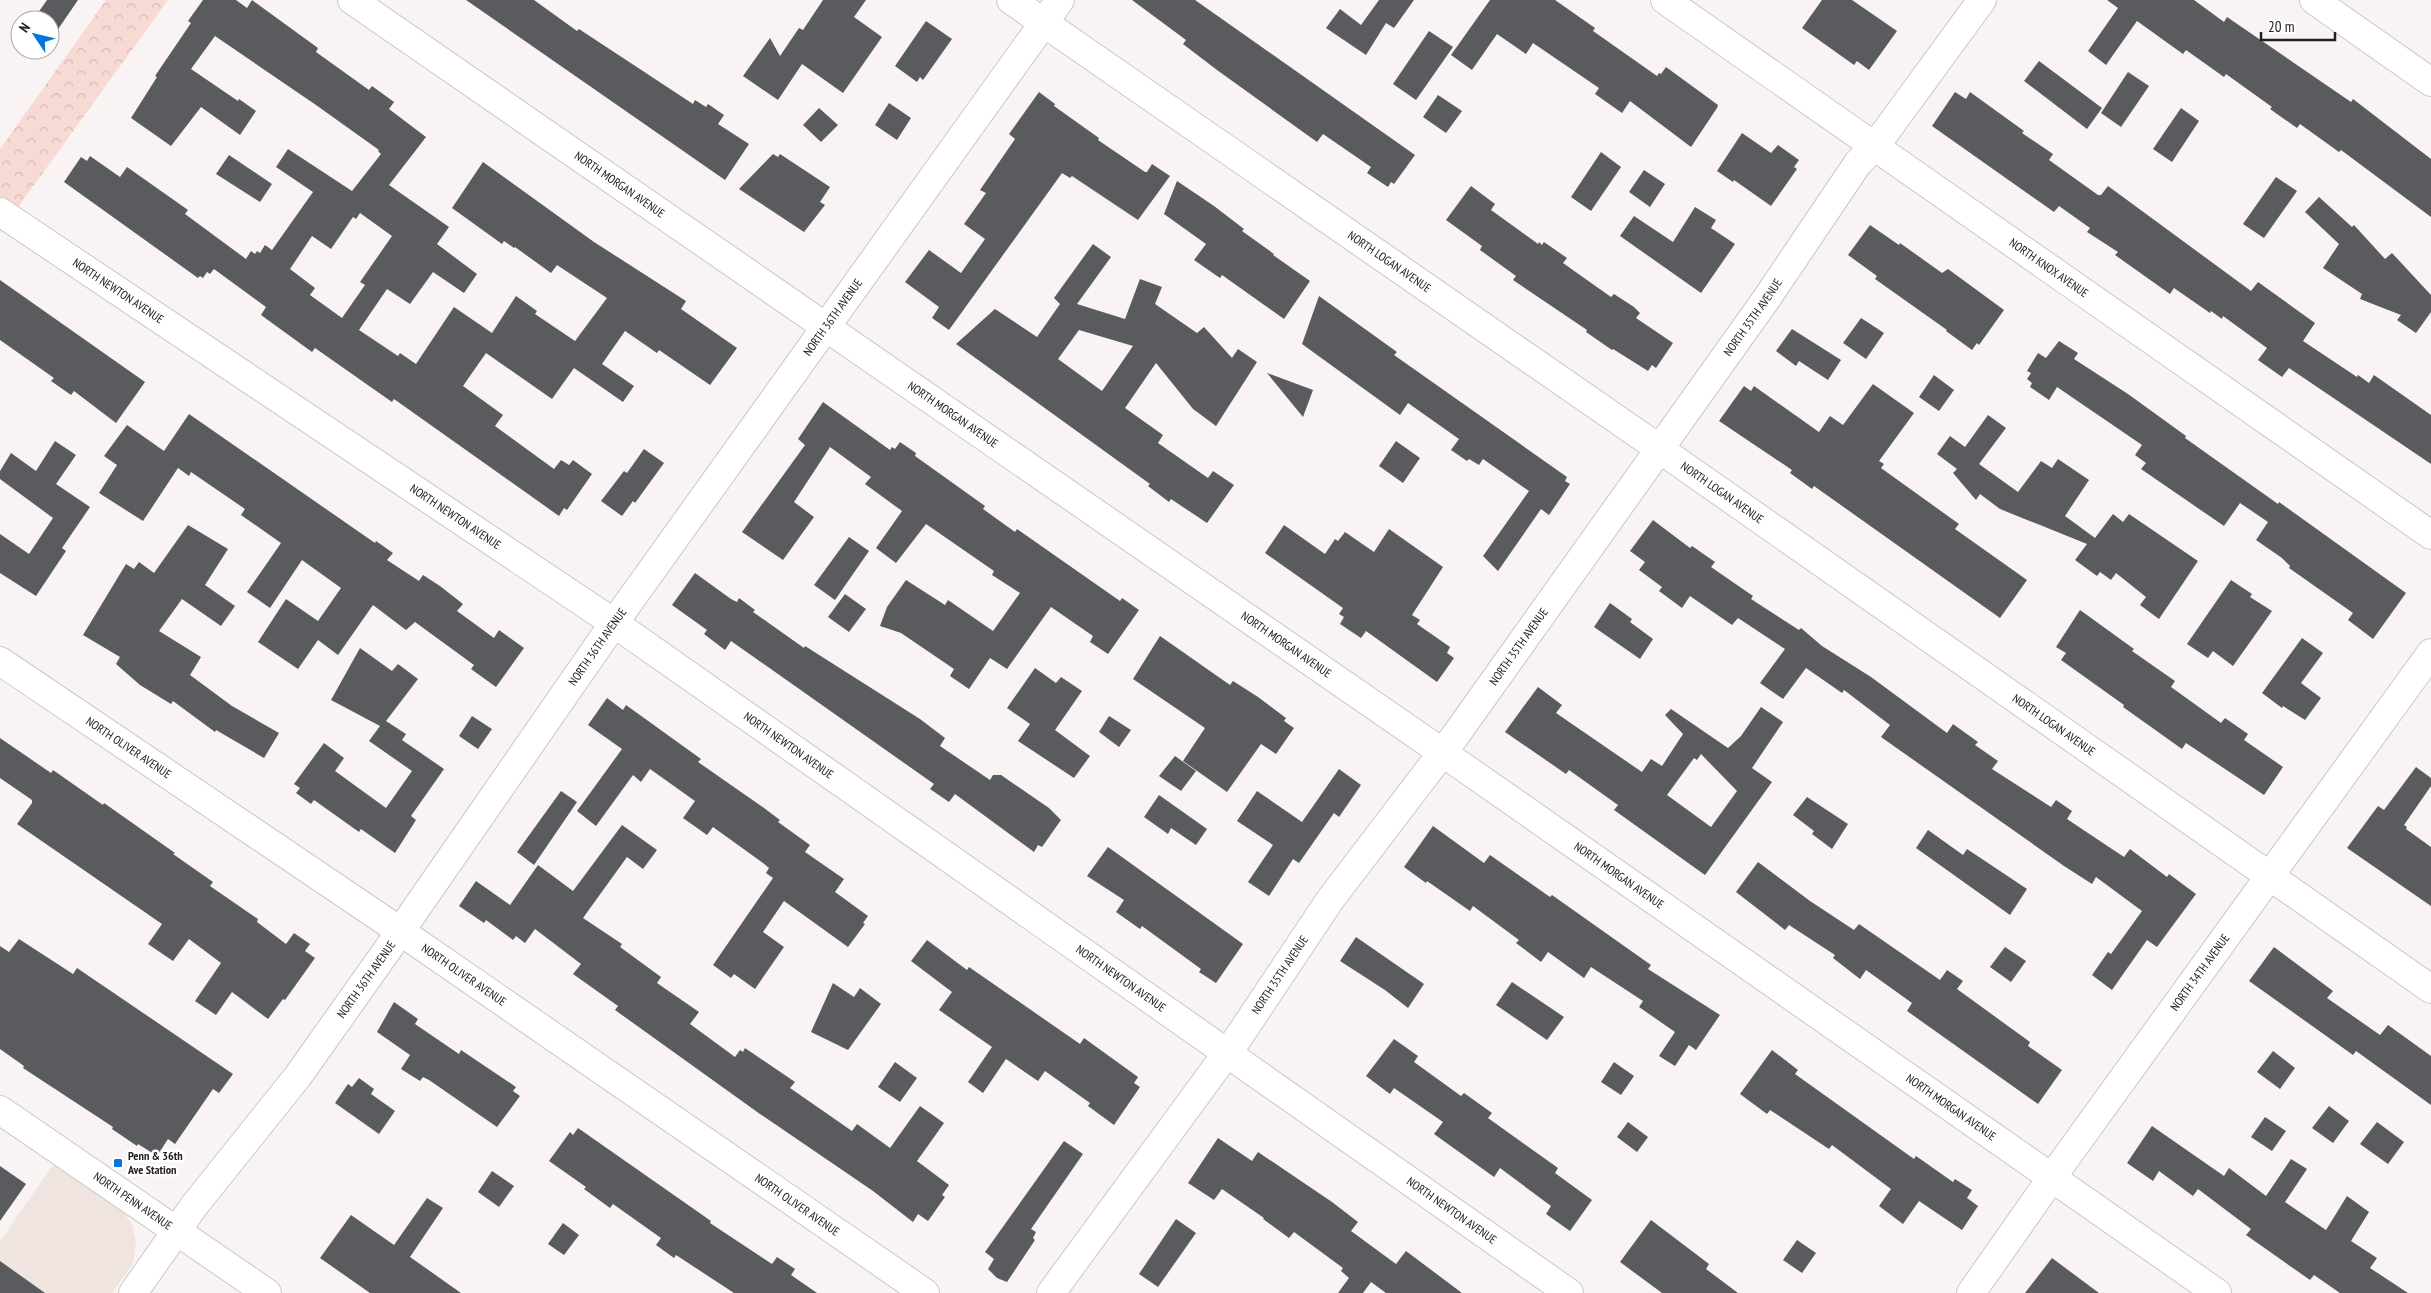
<svg xmlns="http://www.w3.org/2000/svg" width="2431" height="1293" viewBox="0 0 2431 1293" font-family="'PT Sans Narrow',sans-serif">
  <style>
    .built { fill: #f0e4e0 }
    .park { fill: url(#park-crowns) }
    .building { fill: #595b5e; fill-rule: evenodd }
    .lines { fill: none; stroke-linecap: round; stroke-linejoin: round }
    .street-casing { stroke: #ccc7c6; stroke-width: 30 }
    .secondary-casing { stroke: #ccc7c6; stroke-width: 30 }
    .street { stroke: #fff; stroke-width: 28 }
    .secondary { stroke: #fff; stroke-width: 28 }
    .poi-dot { fill: #0176dd; stroke: #fff; stroke-width: 2 }
    .labels { text-anchor: middle; stroke-width: 5; stroke-linejoin: round; paint-order: stroke }
    .street-label { font-size: 12px; fill: #222020; stroke: #fff }
    .poi-label { font-size: 12px; font-weight: bold; fill: #222020; stroke: #fff; text-anchor: start }
  </style>
  <defs>
    <pattern id="park-crowns" width="20" height="18" patternUnits="userSpaceOnUse" patternTransform="scale(1.25)"><rect width="20" height="18" fill="#f7dad3"/><path d="M2 6a3 3 0 1 1 6 0M12 15a3 3 0 1 1 6 0" fill="none" stroke="#d3bbb5"/></pattern>
  </defs>
  <rect width="100%" height="100%" fill="#f9f4f3"/>
  <path class="built" d="M53 1165 123 1212 132 1224 136 1242 133 1264 112 1293H0V1241Z"/>
  <path class="park" d="M106 0H168L0 232V149Z"/>
  <path class="building" d="M47 0H78L50 41V20H33Z
    M203 0H236L247 8 252 0 318 48 316 52 369 90 372 86 394 102 389 109 426 137 389 185 449 227 437 244 477 274 464 293 433 272 410 304 387 289 359 330 398 356 400 353 416 364 454 307 492 333 516 296 537 311 535 314 575 341 607 298 557 265 551 273 515 247 514 248 504 241 502 244 452 208 483 162 594 242 686 301 681 309 737 348 710 385 659 350 657 353 625 331 602 364 634 386 623 402 574 368 552 399 486 353 463 386 503 415 495 426 554 469 561 460 569 465 573 460 592 474 567 510 564 508 559 516 394 399 392 402 315 348 312 352 261 315 266 307 214 269 210 274 207 272 203 278 200 276 198 278 64 182 81 157 87 161 90 156 120 177 127 167 188 210 185 214 246 259 251 251 255 254 257 251 260 253 265 245 272 250 313 192 276 167 288 149 352 191 381 154 378 151 379 150 316 105 215 36 191 69 238 101 239 99 256 111 240 135 201 107 171 146 131 118 157 77 155 76 191 23 188 21ZM360 213 392 236 360 282 365 285 342 318 310 295 315 288 290 269 312 236 331 249 353 217 356 219Z
    M466 0H534L577 31 579 29 693 104 695 100 706 107 708 104 724 115 718 124 749 144 725 180Z
    M823 0H866L854 17 882 37 843 93 802 64 778 100 743 76 770 38 780 56 799 28 803 30Z
    M1132 0H1195L1415 155 1394 184 1391 182 1388 187 1367 173 1371 167 1323 134 1317 142 1217 70 1183 44 1186 40Z
    M1379 0H1414L1394 28 1386 23 1366 55 1326 28 1340 9 1361 25Z
    M1490 0H1555L1595 28 1593 31 1657 76 1659 73 1661 74 1666 67 1718 105 1717 108 1691 147 1630 101 1622 113 1595 94 1599 88 1533 43 1526 54 1497 34 1472 70 1451 55Z
    M1822 0H1852L1897 31 1869 70 1857 61 1854 65 1802 28Z
    M2107 0H2194L2224 22 2227 17 2351 102 2353 99 2431 159V217L2341 150 2339 152 2300 124 2297 128 2270 109 2272 107 2226 74 2224 77 2186 50 2183 54 2137 21 2106 65 2088 51 2118 8Z
    M926 21 952 39 923 80 920 77 917 82 895 66Z
    M1429 31 1453 47 1416 100 1393 84Z
    M2039 61 2102 108 2087 129 2024 81Z
    M2128 72 2149 86 2121 127 2101 113Z
    M1039 92 1055 104 1054 106 1099 138 1098 140 1145 172H1147L1152 164 1170 176 1138 220 1072 176 1070 178 1062 173 949 330 932 318 939 307 905 282 929 250 961 273 985 239 964 224 986 193 980 190 1015 139 1009 134Z
    M1955 92 1966 99 1970 92 2024 131 2022 133 2053 154 2049 160 2098 195H2101L2108 186 2251 291 2258 282 2315 323 2303 341 2357 377 2358 375 2369 383 2374 375 2431 415V464L2289 368 2282 377 2258 360 2267 348 2223 316 2222 319 2211 311 2210 313 2174 288 2170 294 2115 255 2118 252 2087 232 2090 228 2059 206 2054 212 1932 126Z
    M1438 95 1462 111 1446 133 1423 117Z
    M889 103 911 118 897 140 875 125Z
    M819 108 838 125 821 142 803 125Z
    M2181 108 2199 121 2172 162 2153 149Z
    M1742 133 1771 153 1778 145 1799 160 1794 167 1797 169 1771 206 1734 180 1733 182 1717 171Z
    M1601 152 1621 167 1591 211 1571 197Z
    M773 154 778 157 780 154 830 187 820 202 825 205 804 232 739 189Z
    M229 155 272 184 260 202 216 174Z
    M1644 170 1665 184 1650 207 1629 192Z
    M2276 177 2297 191 2264 238 2243 224Z
    M1177 181 1214 206 1244 229 1242 231 1274 254 1273 255 1310 281 1284 319 1222 275 1220 278 1194 260 1206 244 1164 214Z
    M1471 186 1495 204 1491 210 1538 244 1539 242 1542 245 1544 242 1567 258 1563 263 1611 297 1614 294 1634 307 1640 313 1636 318 1673 343 1656 368 1652 365 1648 371 1613 349 1612 350 1586 332 1587 330 1513 280 1516 276 1480 250 1482 246 1446 220Z
    M2319 197 2352 227 2354 225 2385 259 2392 253 2431 295V312L2416 333 2397 320 2401 315 2360 299 2362 294 2323 268 2339 244 2305 212Z
    M1695 207 1716 220 1711 228 1735 244 1701 293 1620 236 1634 216 1673 242Z
    M1870 225 1899 245 1900 243 1942 273 1948 269 2004 310 1979 345 1977 343 1972 350 1946 331 1947 330 1875 279 1877 276 1848 255Z
    M1093 244 1111 257 1077 304 1125 319 1140 279 1162 287 1155 304 1197 333 1204 327 1232 358 1238 349 1257 362 1216 426 1193 409 1156 363 1125 408 1163 435 1158 443 1208 478 1213 471 1234 485 1207 523 1171 499 1169 502 1148 486 1150 484 956 344 995 309 1037 337 1060 304 1054 298ZM1079 330 1133 346 1102 391 1058 359Z
    M0 280 145 382 116 423 74 391 71 395 51 381 54 378 0 340Z
    M1319 296 1397 352 1394 355 1567 477 1565 481 1570 484 1549 515 1541 509 1498 571 1483 556 1529 491 1483 459 1479 465 1469 459 1467 461 1451 450 1459 439 1408 403 1400 415 1302 344Z
    M1861 318 1884 333 1866 359 1843 343Z
    M1792 329 1841 360 1828 380 1799 361 1796 366 1776 351Z
    M2059 341 2078 353 2074 359 2128 394 2186 436 2185 438 2278 504 2279 502 2406 593 2373 639 2348 620 2353 613 2289 568 2290 566 2282 558 2256 540 2268 522 2240 503 2224 526 2141 469 2146 463 2135 455 2142 445 2057 387 2049 400 2030 387 2032 383 2027 379 2031 373 2027 371 2038 353 2046 358Z
    M1267 373 1313 390 1303 417Z
    M1934 375 1954 390 1939 411 1919 397Z
    M1873 384 1914 413 1879 461 1884 464 1881 468 1959 524 1955 529 2027 580 2000 618 1814 486 1812 489 1790 473 1792 470 1719 421 1744 386 1751 391 1754 386 1819 432 1830 416 1843 425Z
    M823 402 890 450 892 447 895 449 900 442 916 453 915 456 985 506 983 509 1015 532 1017 529 1120 601 1122 598 1139 610 1108 654 1090 642 1093 636 1051 607 1007 669 990 658 969 689 950 676 954 669 901 633 880 626 887 607 906 580 945 605 948 600 993 631 1020 593 992 575 994 571 926 524 896 563 876 548 902 511 865 484 871 477 830 447 794 502 814 517 783 560 742 532 805 445 798 439Z
    M189 414 375 543 376 541 393 553 387 560 419 581 423 575 440 586 463 604 457 611 494 638 499 630 524 648 496 687 471 669 474 665 415 622 406 630 373 605 338 655 318 640 298 669 258 642 286 599 318 621 341 588 302 560 270 608 247 592 281 543 241 515 245 509 191 472 189 476 178 468 143 521 99 493 117 465 104 456 127 425 164 451Z
    M1988 415 2006 428 1979 464 2018 492 2041 461 2052 468 2058 459 2089 480 2065 516 2095 538 2113 514 2123 522 2129 514 2198 561 2159 619 2140 605 2146 597 2116 573 2111 580 2100 572 2097 576 2075 560 2087 544 2000 509 1980 494 1976 500 1953 473 1957 469 1937 454 1950 436 1965 447Z
    M55 441 76 455 56 484 90 507 62 548 66 551 36 596 0 573V534L29 554 53 518 0 479V471L11 453 36 471Z
    M1396 441 1420 458 1403 483 1379 466Z
    M644 449 664 463 635 503 633 501 622 516 601 501 624 471 627 473Z
    M1653 520 1690 548 1692 546 1715 562 1711 567 1753 596 1751 599 1799 630 1801 628 1822 646 1871 677 1947 733 1953 724 1978 742 1975 745 1998 761 1992 769 2051 807 2056 800 2072 811 2067 819 2124 857 2130 849 2167 877 2169 874 2196 894 2157 947 2147 940 2112 990 2092 975 2108 952 2111 954 2142 911 2096 877 2092 884 2064 866 1881 737 1890 725 1844 690 1842 693 1806 668 1783 699 1760 683 1785 649 1738 618 1732 625 1690 596 1682 608 1659 591 1662 587 1639 570 1645 562 1630 551Z
    M188 525 228 549 205 585 235 606 221 626 182 599 159 631 201 657 190 675 232 706 279 733 264 758 216 730 215 732 173 701 171 704 140 685 116 664 120 657 83 635 126 564 134 569 139 562 154 573Z
    M1284 525 1325 554 1335 539 1338 541 1345 532 1374 552 1389 529 1443 567 1412 615 1420 620 1417 624 1450 647 1447 653 1454 658 1437 682 1366 631 1361 638 1340 624 1344 617 1339 614 1343 608 1265 553Z
    M849 537 869 551 835 600 814 585Z
    M695 573 731 599 737 602 739 598 755 610 753 612 804 648 805 646 920 719 945 738 940 746 990 780 993 775H1001L1049 808 1061 820 1042 847 1038 845 1034 852 955 794 949 802 930 789 934 784 731 641 725 650 704 634 707 630 672 605Z
    M2231 580 2252 594 2250 597 2272 611 2233 666 2213 651 2208 658 2187 644Z
    M845 594 866 609 849 632 828 617Z
    M1610 603 1632 619 1630 622 1653 639 1640 659 1594 627Z
    M2080 610 2134 649 2132 651 2175 681 2171 687 2221 723 2225 718 2248 734 2244 740 2283 767 2264 795 2186 743 2182 749 2123 707 2124 705 2061 660 2066 653 2056 647Z
    M1160 636 1230 685 1233 681 1258 697 1286 718 1284 721 1294 728 1276 754 1261 744 1227 792 1183 761 1205 728 1133 679Z
    M2302 638 2323 653 2301 683 2321 698 2305 720 2283 706 2282 708 2262 693Z
    M360 648 392 671 398 664 418 679 386 721 406 734 402 740 444 769 411 816 416 820 395 853 361 829 359 832 314 800 311 804 296 793 300 788 294 784 324 743 344 758 335 771 386 808 412 771 369 741 380 726 331 700Z
    M1035 668 1056 683 1061 677 1082 691 1055 730 1090 756 1074 778 1018 741 1030 724 1007 708Z
    M1538 687 1562 705 1556 713 1642 772 1651 759 1662 766 1683 734 1665 715 1671 709 1728 748 1741 736 1761 707 1783 722 1752 768 1772 782 1705 875 1614 810 1618 805 1569 770 1566 774 1505 732ZM1701 754 1737 791 1711 827 1667 795 1694 758 1697 760Z
    M607 698 623 710 626 705 701 759 698 762 764 808 780 820 778 822 810 845 805 852 844 879 835 892 868 916 863 923 865 924 848 947 784 901 763 932 784 947 755 989 734 974 731 978 713 965 773 878 766 873 769 868 763 863 713 827 707 835 683 818 695 801 650 769 641 782 633 775 596 826 577 811 622 749 588 725Z
    M472 716 492 729 478 749 459 736Z
    M1109 716 1131 730 1119 747 1099 732Z
    M0 738 51 773 53 770 103 805 104 803 175 853 173 854 213 882 210 886 258 919 257 922 286 944 294 933 310 944 305 951 315 958 285 1000 283 999 268 1019 232 992 216 1015 195 1001 221 963 189 939 173 961 148 944 162 924 17 824 32 803V800L0 778Z
    M1175 756 1196 771 1181 791 1159 776Z
    M2416 767 2431 778V786L2404 825 2407 827 2406 829 2431 847V906L2347 848 2378 806 2384 810Z
    M1339 769 1361 785 1339 817 1334 813 1299 863 1293 859 1269 896 1248 882 1273 845 1237 821 1257 791 1302 822Z
    M561 791 577 802 534 865 517 852Z
    M1159 795 1207 829 1196 845 1171 828 1168 834 1144 817Z
    M1807 797 1848 824 1832 849 1812 834 1814 831 1793 815Z
    M622 825 657 850 643 869 627 857 583 918 622 944 620 947 661 977 657 983 699 1012 690 1024 735 1057 740 1050 743 1052 745 1048 795 1082 790 1088 852 1131 857 1124 890 1148 920 1106 944 1123 917 1161 949 1185 942 1195 945 1197 928 1221 918 1214 913 1222 873 1191 760 1114 615 1010 618 1006 573 974 581 964 535 929 525 943 516 936 513 940 486 920 484 923 459 906 476 881 510 905 538 865 573 891Z
    M1433 826 1484 863 1490 855 1550 897 1552 895 1651 965 1648 969 1720 1015 1696 1050 1689 1045 1675 1066 1659 1056 1675 1032 1639 1007 1643 1001 1591 967 1584 978 1548 952 1541 962 1516 943 1519 940 1473 906 1470 911 1427 881 1426 883 1404 867Z
    M1928 830 1963 855 1967 849 2027 889 2010 915 1916 848Z
    M1108 847 1243 944 1216 983 1199 972 1201 969 1142 926 1140 929 1116 912 1124 900 1087 876Z
    M1758 862 1810 901 1854 930 1859 924 1940 980 1947 970 1963 981 1957 989 2030 1042 2028 1046 2062 1070 2038 1104 1907 1011 1912 1003 1866 970 1860 979 1833 958 1835 955 1789 925 1785 930 1736 892Z
    M1356 937 1424 984 1408 1008 1385 990 1340 961Z
    M19 939 73 974 77 968 233 1074 219 1093 213 1089 175 1144 168 1139 157 1156 138 1144 137 1146 112 1129 113 1127 23 1068 24 1066 0 1049V946L9 952Z
    M927 940 967 970 969 967 1080 1044 1084 1038 1138 1077 1134 1083 1140 1087 1114 1125 1088 1106 1090 1103 1045 1071 1038 1081 1006 1059 983 1093 968 1082 992 1047 939 1010 952 992 911 961Z
    M2005 947 2026 961 2011 982 1990 967Z
    M2274 947 2333 991 2327 998 2380 1035 2388 1025 2431 1056V1105L2356 1051 2353 1055 2249 981Z
    M1512 982 1564 1017 1547 1040 1496 1005Z
    M833 983 854 997 860 988 881 1004 848 1050 811 1032Z
    M394 1002 418 1019 415 1024 459 1054 461 1050 516 1087 513 1091 520 1096 497 1127 429 1080 423 1077 420 1081 401 1069 410 1055 377 1032Z
    M1394 1039 1418 1056 1414 1062 1461 1096 1464 1093 1492 1113 1488 1118 1558 1168 1555 1173 1592 1200 1570 1231 1546 1214 1551 1206 1500 1168 1494 1177 1434 1134 1443 1122 1394 1088 1390 1094 1366 1076Z
    M1772 1050 1798 1070 1795 1074 1914 1159 1916 1156 1953 1182 1955 1179 1972 1190 1967 1198 1978 1206 1962 1230 1919 1201 1903 1224 1879 1206 1891 1189 1832 1145 1829 1149 1770 1110 1767 1114 1740 1094Z
    M2273 1051 2295 1068 2280 1089 2257 1072Z
    M895 1062 917 1078 900 1102 878 1087Z
    M1614 1062 1634 1076 1621 1095 1601 1082Z
    M359 1078 374 1089 371 1094 395 1111 379 1134 335 1103 348 1084 352 1087Z
    M2329 1106 2349 1121 2333 1143 2312 1128Z
    M2265 1117 2286 1131 2272 1151 2251 1137Z
    M1628 1122 1648 1137 1637 1152 1617 1137Z
    M2377 1122 2404 1142 2388 1164 2360 1144Z
    M2152 1126 2224 1176 2229 1168 2266 1196 2291 1159 2307 1169 2285 1202 2326 1230 2347 1196 2369 1212 2351 1241 2377 1258 2370 1268 2408 1293H2340L2314 1275 2310 1280 2246 1235 2251 1229 2198 1189 2193 1196 2159 1171 2153 1181 2127 1163Z
    M578 1128 711 1221 710 1223 772 1264 777 1257 795 1269 791 1275 817 1293H734L676 1255 674 1258 656 1245 661 1238 613 1204 610 1208 584 1189 586 1187 549 1161 570 1132 573 1135Z
    M1218 1138 1252 1161 1258 1152 1332 1202 1358 1222 1351 1231 1396 1264 1406 1251 1462 1293H1386L1371 1282 1363 1293H1338L1349 1278 1341 1271 1343 1268 1294 1232 1289 1238 1263 1219 1264 1218 1222 1189 1214 1200 1188 1183Z
    M1064 1141 1083 1154 1031 1229 1036 1232 1033 1238 1035 1240 1007 1282 997 1278 988 1269 994 1259 985 1252Z
    M0 1166 26 1184 0 1221Z
    M492 1171 514 1186 499 1207 478 1192Z
    M427 1198 443 1208 410 1257 461 1293H370L320 1258 351 1215 394 1245Z
    M1176 1219 1196 1233 1158 1287 1139 1274Z
    M1651 1220 1709 1264 1706 1269 1738 1293H1662L1620 1262Z
    M563 1223 579 1235 564 1255 548 1244Z
    M1797 1240 1816 1253 1802 1273 1783 1260Z
    M2052 1258 2099 1293H2025Z
    M0 1261 45 1293H0Z"/>
  <g class="lines">
    <defs>
      <g id="street">
        <path id="s1" d="M352 0 1459 764 2217 1293"/>
        <path id="s2" d="M1011 0 1641 436 2431 989"/>
        <path id="s3" d="M1665 0 2431 535"/>
        <path d="M2314 0 2431 82"/>
        <path id="s4" d="M0 212 614 623 1569 1293"/>
        <path id="s5" d="M0 661 400 931 925 1293"/>
        <path id="s6" d="M133 1293 194 1206 298 1076 388 949 614 623 1060 0"/>
        <path id="s7" d="M1051 1293 1238 1038 1330 900 1455 736 1767 298 1858 163 1876 145 1982 0"/>
        <path id="s8" d="M1971 1293 2065 1159 2431 653"/>
      </g>
      <g id="secondary">
        <path id="s9" d="M0 1110 267 1293"/>
      </g>
    </defs>
    <use href="#street" class="street-casing"/>
    <use href="#secondary" class="secondary-casing"/>
    <use href="#street" class="street"/>
    <use href="#secondary" class="secondary"/>
  </g>
  <rect class="poi-dot" x="113" y="1158" width="10" height="10" rx="2.5"/>
  <g class="labels">
    <g class="street-label">
      <text dy="4" stroke="none"><textPath href="#s1" startOffset="325">NORTH MORGAN AVENUE</textPath></text>
      <text dy="4" stroke="none"><textPath href="#s2" startOffset="460">NORTH LOGAN AVENUE</textPath></text>
      <text dy="4" stroke="none"><textPath href="#s3" startOffset="468">NORTH KNOX AVENUE</textPath></text>
      <text dy="4" stroke="none"><textPath href="#s4" startOffset="142">NORTH NEWTON AVENUE</textPath></text>
      <text dy="4" stroke="none"><textPath href="#s6" startOffset="1201">NORTH 36TH AVENUE</textPath></text>
      <text dy="4" stroke="none"><textPath href="#s7" startOffset="1202">NORTH 35TH AVENUE</textPath></text>
      <text dy="4" stroke="none"><textPath href="#s1" startOffset="730">NORTH MORGAN AVENUE</textPath></text>
      <text dy="4" stroke="none"><textPath href="#s2" startOffset="865">NORTH LOGAN AVENUE</textPath></text>
      <text dy="4" stroke="none"><textPath href="#s4" startOffset="548">NORTH NEWTON AVENUE</textPath></text>
      <text dy="4" stroke="none"><textPath href="#s1" startOffset="1135">NORTH MORGAN AVENUE</textPath></text>
      <text dy="4" stroke="none"><textPath href="#s6" startOffset="796">NORTH 36TH AVENUE</textPath></text>
      <text dy="4" stroke="none"><textPath href="#s7" startOffset="798">NORTH 35TH AVENUE</textPath></text>
      <text dy="4" stroke="none"><textPath href="#s2" startOffset="1270">NORTH LOGAN AVENUE</textPath></text>
      <text dy="4" stroke="none"><textPath href="#s4" startOffset="952">NORTH NEWTON AVENUE</textPath></text>
      <text dy="4" stroke="none"><textPath href="#s5" startOffset="155">NORTH OLIVER AVENUE</textPath></text>
      <text dy="4" stroke="none"><textPath href="#s1" startOffset="1540">NORTH MORGAN AVENUE</textPath></text>
      <text dy="4" stroke="none"><textPath href="#s8" startOffset="394">NORTH 34TH AVENUE</textPath></text>
      <text dy="4" stroke="none"><textPath href="#s5" startOffset="560">NORTH OLIVER AVENUE</textPath></text>
      <text dy="4" stroke="none"><textPath href="#s7" startOffset="392">NORTH 35TH AVENUE</textPath></text>
      <text dy="4" stroke="none"><textPath href="#s4" startOffset="1358">NORTH NEWTON AVENUE</textPath></text>
      <text dy="4" stroke="none"><textPath href="#s6" startOffset="391">NORTH 36TH AVENUE</textPath></text>
      <text dy="4" stroke="none"><textPath href="#s1" startOffset="1945">NORTH MORGAN AVENUE</textPath></text>
      <text dy="4" stroke="none"><textPath href="#s9" startOffset="161">NORTH PENN AVENUE</textPath></text>
      <text dy="4" stroke="none"><textPath href="#s5" startOffset="965">NORTH OLIVER AVENUE</textPath></text>
      <text dy="4" stroke="none"><textPath href="#s4" startOffset="1762">NORTH NEWTON AVENUE</textPath></text>
    </g>
    <g class="poi-label">
      <text x="128" y="1160">Penn &amp; 36th<tspan x="128" dy="14">Ave Station</tspan></text>
    </g>
  </g>
  <g transform="translate(35 35) rotate(305)"><circle r="24" fill="#ffffff" stroke="#a7a6a6"/>
  <path d="M0-4L9 19L0 12L-9 19Z" fill="#0176dd"/>
  <text y="-8" font-size="14" font-weight="bold" text-anchor="middle" fill="#222020">N</text>
  </g>
  <path d="M2261 32v8h74v-8" fill="none" stroke="#222020" stroke-width="2.5"/>
  <text x="2268" y="32" font-size="15" fill="#222020" stroke="#ffffff" stroke-width="4" paint-order="stroke">20 m</text>
</svg>
